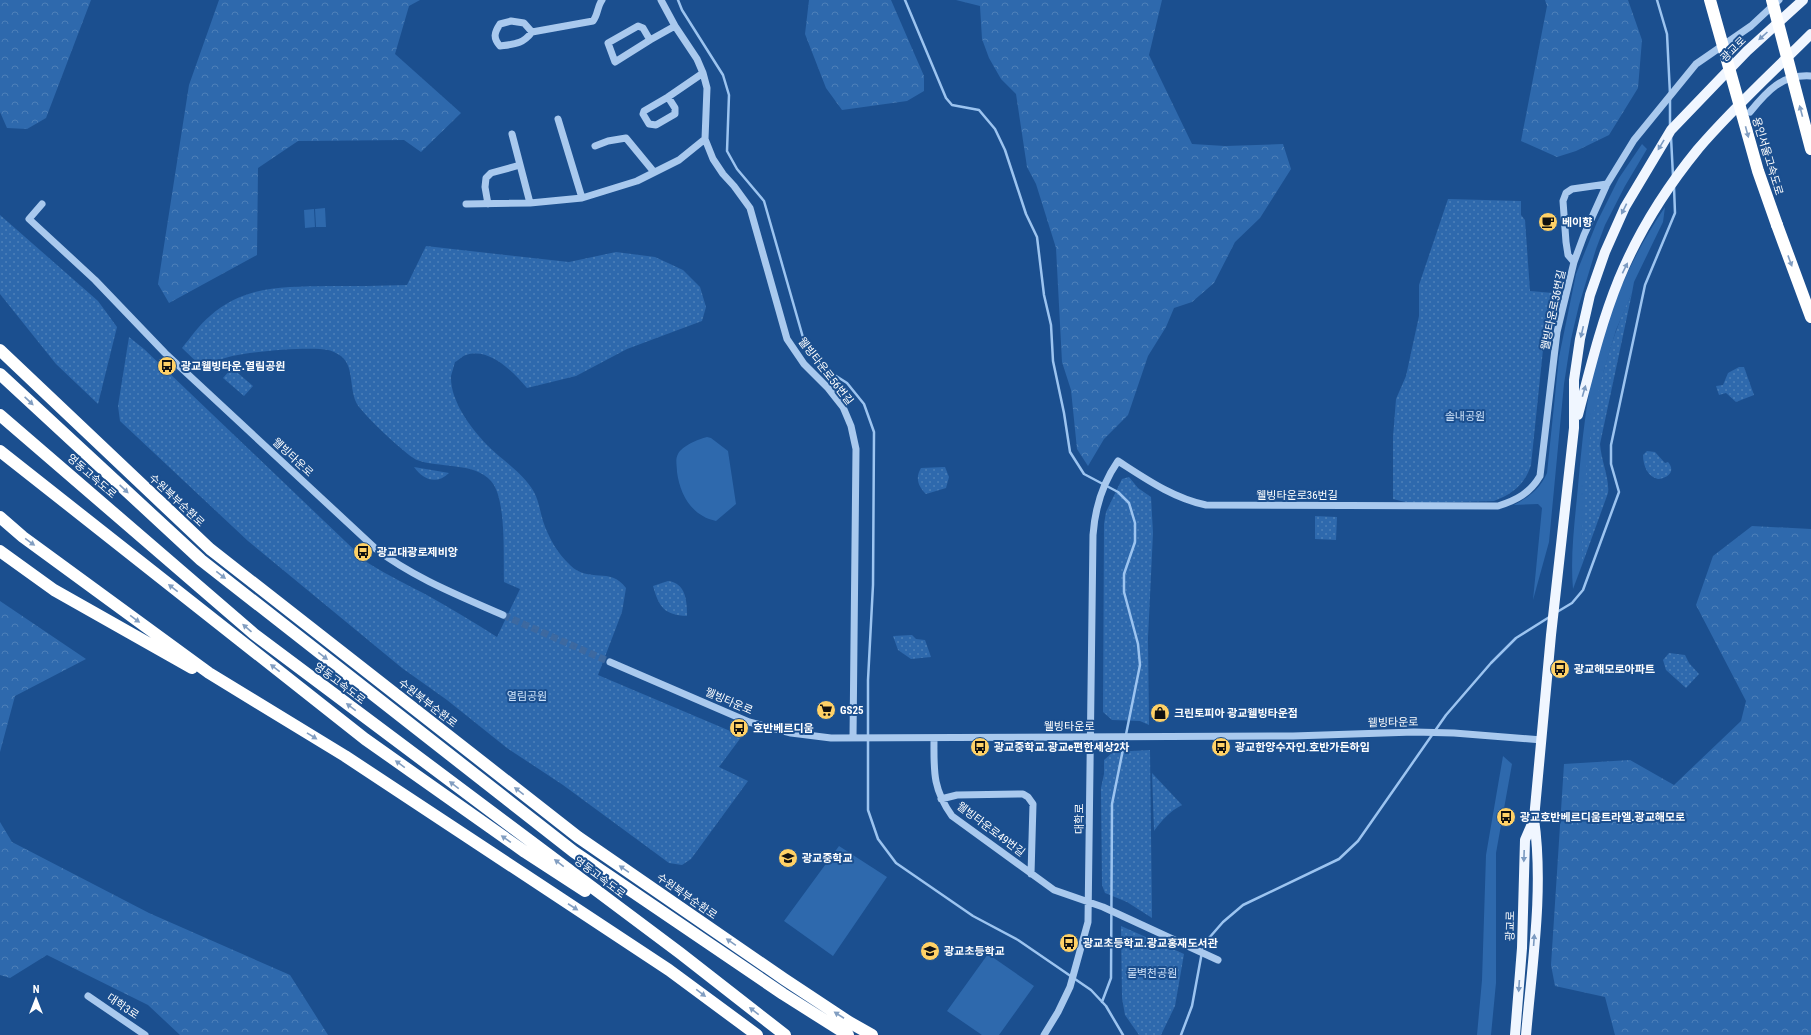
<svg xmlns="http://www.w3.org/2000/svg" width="1811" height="1035" viewBox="0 0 1811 1035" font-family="'Roboto Condensed','Noto Sans KR',sans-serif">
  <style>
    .grass { fill: #2e69ad }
    .forest { fill: url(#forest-crowns) }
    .park { fill: url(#park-dots) }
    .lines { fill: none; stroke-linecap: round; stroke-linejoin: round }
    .stream { stroke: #9cc4f0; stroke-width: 2.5 }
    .minor-tunnel { stroke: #3d69a0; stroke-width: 7; stroke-dasharray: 7 3.5; stroke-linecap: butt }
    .minor { stroke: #a9c9ee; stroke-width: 7 }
    .major { stroke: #f0f6ff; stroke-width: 10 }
    .highway { stroke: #fff; stroke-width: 12 }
    .highway-bridge { stroke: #fff; stroke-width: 12 }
    .oneway { fill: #7b9ac1 }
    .oneway2 { fill: #829ec1 }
    .labels { text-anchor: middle; stroke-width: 4; stroke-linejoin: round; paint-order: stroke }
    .street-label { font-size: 11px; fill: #fff; stroke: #1b4f8f }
    .poi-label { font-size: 11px; font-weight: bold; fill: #fff; stroke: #1b4f8f; text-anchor: start }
    .park-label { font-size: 11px; fill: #cfe3fa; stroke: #1b4f8f }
  </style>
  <defs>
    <pattern id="forest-crowns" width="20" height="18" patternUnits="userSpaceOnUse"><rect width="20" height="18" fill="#2e69ad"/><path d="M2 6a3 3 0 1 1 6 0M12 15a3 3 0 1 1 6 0" fill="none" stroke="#4d80b9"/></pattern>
    <pattern id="park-dots" width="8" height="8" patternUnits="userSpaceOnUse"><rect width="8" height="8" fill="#2e69ad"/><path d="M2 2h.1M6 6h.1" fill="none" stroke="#4d80b9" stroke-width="1.8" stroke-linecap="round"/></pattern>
  </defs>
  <rect width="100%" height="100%" fill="#1b4f8f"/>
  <path class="grass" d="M1642 144 1647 149 1625 186 1605 225 1596 249 1579 305 1571 339 1564 384 1549 542 1533 600 1542 508 1538 504 1514 505C1529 497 1540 489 1547 473L1559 357 1576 274 1597 222 1619 178Z
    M1665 207 1663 222 1634 282 1632 293 1616 330 1604 370 1595 414 1587 468 1582 565 1573 589C1570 555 1575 520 1578 486 1581 453 1584 420 1590 387 1602 323 1629 260 1665 207Z
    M325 208 326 227H316L315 209Z
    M314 209 315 227 305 228 304 210Z
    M707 437 711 438 728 451 736 504 716 521C692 516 680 495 677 472 677 466 675 459 678 454 682 446 698 439 707 437Z
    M1503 756 1512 764 1496 853V983L1491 1035H1477L1482 980 1486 855Z
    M839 846 887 877 833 956 784 921Z
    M988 954 1034 986 999 1035H982L947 1011Z"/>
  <path class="forest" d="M0 0H91L46 118 27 129 7 128 0 112Z
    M219 0H420L409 6 395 54 461 113 421 152 404 140 298 141 258 168 257 255 169 303 158 284 189 85Z
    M809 0H891L924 76V91L907 101 842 110 826 88 805 34Z
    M956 0H1162L1149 55 1192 144 1225 146 1283 144 1291 169 1260 218 1235 242 1214 283 1192 302 1174 308 1166 327 1148 356 1128 415 1104 439 1088 466 1077 449 1071 390 1062 362 1056 248 1036 184 1027 167 1016 94 1001 79 989 58 982 39 980 6Z
    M1545 0H1628L1642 40 1638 88 1609 135 1576 151 1557 157 1521 141 1547 6Z
    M1752 526 1811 529V1035H1615L1605 997 1555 986 1551 965 1564 764 1630 760 1674 785 1741 721 1746 701 1696 605 1713 556Z
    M0 601 86 659 15 696 0 752Z
    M0 822 12 842 149 913 290 975 328 1035H180L148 1005 47 955 10 978 0 975Z"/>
  <path class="park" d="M1448 199 1521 201V215L1525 220 1530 291 1553 293 1544 340 1531 465C1525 484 1513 494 1494 501L1422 503H1409L1393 499V437L1396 399 1406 376 1419 316V285Z
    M0 215 98 301 117 327 98 404 56 364 0 294Z
    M426 246 569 262 616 252 655 257 683 270 700 287 706 307 702 321 627 349 576 376 527 388C513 372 490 347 466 355 462 356 459 360 455 362 454 366 452 372 451 376 450 401 471 428 487 445 503 461 523 473 534 492 539 502 540 511 543 521 548 537 558 554 570 565 589 584 610 566 626 588L622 612 598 675 742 736 719 767 748 781 691 859 682 865 669 863 563 785 507 748 447 700 402 668 248 541 120 421 118 406 129 337 144 349 368 563C387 575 406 584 425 594 450 608 474 622 497 637L520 589 504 582C503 558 507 499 491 481 475 462 437 468 417 460 407 456 359 411 356 402 350 389 353 369 344 359 341 355 333 351 328 350 309 346 234 352 217 361 213 364 209 367 205 370L182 348C191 337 199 325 210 316 245 285 284 287 328 286 354 286 380 286 407 285Z
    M1632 293 1600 444C1601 460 1610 480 1608 493L1582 565C1582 474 1592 376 1632 293Z
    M1739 367H1744L1754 395 1736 402 1726 393 1719 395 1716 386 1723 385 1728 373Z
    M232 368 253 386 244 396 223 378Z
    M1647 451 1655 452 1665 463 1668 462C1676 471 1668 478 1658 479 1648 477 1643 466 1643 455Z
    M414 467 449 473C437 485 423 480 414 467Z
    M945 467 949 477 946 488 926 494C918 486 915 478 921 468Z
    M1129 477 1138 488 1151 497 1153 533 1148 638 1149 725 1140 721 1112 720 1103 712 1104 524 1106 512 1122 479Z
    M1315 516 1337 517 1336 540 1315 539Z
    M668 581C686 583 687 601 687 616 664 615 659 607 653 586Z
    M912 635 916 639 925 640 931 657 911 659 898 650 893 636Z
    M1669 653 1685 655 1689 663 1699 674 1686 688 1666 670 1663 660Z
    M1150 750 1152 918 1127 902 1105 893 1102 885 1101 788 1104 774V760L1113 752Z
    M1152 773 1182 805C1170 811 1162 820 1154 831Z
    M1121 926 1184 954 1175 1006 1161 1035H1139L1125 1015 1122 998Z"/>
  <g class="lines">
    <path class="stream" d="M678 0 682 10 723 75 729 95 727 151 737 169 764 201 806 348 822 367 847 383 864 404 874 432 873 585 868 680V810L878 839 896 863 973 916 1018 940 1091 990 1106 1006 1123 1035
      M905 0 946 98 952 105 979 110 995 129 1005 150 1026 214 1037 237 1044 295 1051 325 1053 361 1064 413 1070 452 1084 474 1118 492 1129 503 1135 523V542L1124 574V592L1138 644 1140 665 1112 804 1111 978 1102 1002
      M1657 0 1667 34 1670 94
      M1670 99V126
      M1671 137 1673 176
      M1557 612 1572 603 1583 590 1619 492 1611 464V445L1645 285 1675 213 1674 187
      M1181 1035 1192 1006 1202 952 1209 938 1223 922 1243 905 1339 859 1358 841 1446 715 1491 663 1516 638 1551 616"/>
    <path class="minor-tunnel" d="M503 615 610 662"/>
    <path class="minor" d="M661 0 675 26 697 59 703 73 707 88 705 139 713 159 723 174 734 186 750 208 787 339 804 364 828 388 843 407 851 426 856 449 853 738
      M638 26 643 28 650 40 615 62 608 43Z
      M532 32 524 23 511 21 500 24C494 33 493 38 500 46 515 44 523 44 532 32L593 21C598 15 597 7 602 0
      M650 40 675 26
      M668 97 675 108V114L656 125 649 124 643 114 644 111 668 97 703 73
      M1750 112C1767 91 1782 74 1811 76
      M558 119 582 198
      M512 134 530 203
      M595 146 608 141 626 138 654 172
      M42 204 29 219 95 280 165 353 376 549C414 578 460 596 503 615
      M466 204 530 203 582 198 637 181 679 160 705 139
      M488 204 485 187 486 178 491 173 520 165
      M1574 262 1568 255 1566 242 1563 201 1566 193 1572 189 1607 184
      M610 662 749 722 791 733 831 738 1293 736 1414 732 1454 733 1542 740
      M934 738C934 770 932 788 952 816L1054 890 1103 907 1218 960
      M941 799 957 795 1023 794 1028 797 1033 804 1031 874
      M88 996 145 1035
      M1044 1035 1058 1012 1070 987 1088 922 1093 535C1095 507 1102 484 1118 461 1146 479 1173 498 1206 505L1498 506C1517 500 1530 493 1540 476L1557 332 1574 262 1584 235 1607 184 1634 140 1696 64 1751 26 1779 0"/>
    <path class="major" d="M1578 415C1590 369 1601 323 1619 279 1638 233 1667 187 1698 149 1733 108 1773 72 1811 34
      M1515 1035 1522 948 1525 840 1534 819
      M1526 1035C1532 965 1544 889 1534 819L1551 635 1574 428V380L1580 339 1590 295 1605 252 1625 207 1671 130 1747 51 1803 0"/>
    <path class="highway" d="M1777 225 1811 317
      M0 350 210 549 578 837 784 979 849 1022 872 1035
      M0 374 201 560 574 852 783 994 848 1035
      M0 415 254 634 680 953 785 1035
      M0 451 365 739 525 852 585 891
      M0 517 23 537 209 673 345 756 669 970 757 1035
      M0 551 54 590 192 668"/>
    <path class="highway-bridge" d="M1710 0 1758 171 1777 225
      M1772 0 1811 149"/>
  </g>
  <defs><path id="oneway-solid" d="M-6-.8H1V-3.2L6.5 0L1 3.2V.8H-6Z"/></defs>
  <g class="oneway">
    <use href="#oneway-solid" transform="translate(1763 36) rotate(138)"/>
    <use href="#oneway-solid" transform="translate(1661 145) rotate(121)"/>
    <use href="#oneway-solid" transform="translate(1624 209) rotate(116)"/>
    <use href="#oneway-solid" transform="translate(1625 268) rotate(-64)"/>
    <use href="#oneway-solid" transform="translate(1582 332) rotate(103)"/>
    <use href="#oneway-solid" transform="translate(1584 391) rotate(-74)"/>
    <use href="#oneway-solid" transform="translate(1524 856) rotate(92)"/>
    <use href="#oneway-solid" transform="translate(1534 940) rotate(-86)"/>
    <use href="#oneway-solid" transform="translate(1519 986) rotate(94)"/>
  </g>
  <g class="oneway2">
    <use href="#oneway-solid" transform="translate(1801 111) rotate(-105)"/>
    <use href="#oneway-solid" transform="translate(1747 132) rotate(75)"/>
    <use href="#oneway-solid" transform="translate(1790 261) rotate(70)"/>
    <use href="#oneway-solid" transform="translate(29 401) rotate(43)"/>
    <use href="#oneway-solid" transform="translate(124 489) rotate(43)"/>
    <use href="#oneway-solid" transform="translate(30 542) rotate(36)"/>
    <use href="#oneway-solid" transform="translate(221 575) rotate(38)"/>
    <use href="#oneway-solid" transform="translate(173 588) rotate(-142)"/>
    <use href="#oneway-solid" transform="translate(135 619) rotate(36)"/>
    <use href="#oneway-solid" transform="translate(247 628) rotate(-139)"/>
    <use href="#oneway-solid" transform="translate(323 656) rotate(38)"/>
    <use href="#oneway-solid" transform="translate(275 668) rotate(-142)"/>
    <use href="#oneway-solid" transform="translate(351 707) rotate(-143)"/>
    <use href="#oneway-solid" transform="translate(312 736) rotate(32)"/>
    <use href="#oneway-solid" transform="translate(400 764) rotate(-144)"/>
    <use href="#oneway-solid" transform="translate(454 785) rotate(-143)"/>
    <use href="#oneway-solid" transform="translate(519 791) rotate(-142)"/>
    <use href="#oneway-solid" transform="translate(506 839) rotate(-145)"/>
    <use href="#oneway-solid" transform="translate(559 863) rotate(-143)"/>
    <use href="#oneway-solid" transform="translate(624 869) rotate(-145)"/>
    <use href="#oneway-solid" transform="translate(573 907) rotate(33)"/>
    <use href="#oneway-solid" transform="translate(731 942) rotate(-145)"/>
    <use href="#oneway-solid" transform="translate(701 993) rotate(37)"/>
    <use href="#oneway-solid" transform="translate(754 1011) rotate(-142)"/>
    <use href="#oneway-solid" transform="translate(839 1015) rotate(-147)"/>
  </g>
  <defs>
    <symbol id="cafe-disc" viewBox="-11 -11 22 22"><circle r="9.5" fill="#ffd166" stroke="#1b4f8f"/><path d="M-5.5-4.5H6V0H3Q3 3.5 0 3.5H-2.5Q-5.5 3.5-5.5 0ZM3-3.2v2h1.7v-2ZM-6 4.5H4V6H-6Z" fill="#111"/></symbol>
    <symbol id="bus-disc" viewBox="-11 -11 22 22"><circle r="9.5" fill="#ffd166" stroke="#1b4f8f"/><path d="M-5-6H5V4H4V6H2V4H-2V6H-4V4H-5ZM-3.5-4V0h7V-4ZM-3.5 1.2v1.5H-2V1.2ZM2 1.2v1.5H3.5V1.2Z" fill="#111"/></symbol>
    <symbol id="supermarket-disc" viewBox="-11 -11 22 22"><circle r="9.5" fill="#ffd166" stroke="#1b4f8f"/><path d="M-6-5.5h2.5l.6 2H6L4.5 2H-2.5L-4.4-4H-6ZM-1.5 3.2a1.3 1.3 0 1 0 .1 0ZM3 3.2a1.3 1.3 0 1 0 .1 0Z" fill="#111"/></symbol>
    <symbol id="shop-disc" viewBox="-11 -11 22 22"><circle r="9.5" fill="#ffd166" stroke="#1b4f8f"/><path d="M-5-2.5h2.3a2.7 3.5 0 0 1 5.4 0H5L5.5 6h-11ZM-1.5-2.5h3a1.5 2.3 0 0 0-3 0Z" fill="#111"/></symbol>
    <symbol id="school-disc" viewBox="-11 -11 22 22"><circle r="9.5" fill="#ffd166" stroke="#1b4f8f"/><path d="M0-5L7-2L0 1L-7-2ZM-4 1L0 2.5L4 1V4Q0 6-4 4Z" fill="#111"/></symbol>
  </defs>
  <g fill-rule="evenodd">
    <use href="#cafe-disc" x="1537" y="211" width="22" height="22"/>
    <use href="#bus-disc" x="156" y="355" width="22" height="22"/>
    <use href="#bus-disc" x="352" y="541" width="22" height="22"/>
    <use href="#bus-disc" x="1549" y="658" width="22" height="22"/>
    <use href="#supermarket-disc" x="815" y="699" width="22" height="22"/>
    <use href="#shop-disc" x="1149" y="702" width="22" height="22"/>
    <use href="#bus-disc" x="728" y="717" width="22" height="22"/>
    <use href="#bus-disc" x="969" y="736" width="22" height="22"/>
    <use href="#bus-disc" x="1210" y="736" width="22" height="22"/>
    <use href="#bus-disc" x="1495" y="806" width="22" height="22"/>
    <use href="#school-disc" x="777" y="847" width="22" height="22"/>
    <use href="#bus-disc" x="1058" y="932" width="22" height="22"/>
    <use href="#school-disc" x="919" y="940" width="22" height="22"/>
  </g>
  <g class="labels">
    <g class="street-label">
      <text transform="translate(1733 49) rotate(-45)" y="4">광교로</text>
      <text transform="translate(1768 156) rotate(73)" y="4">용인서울고속도로</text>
      <text transform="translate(1553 310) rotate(-78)" y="4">웰빙타운로36번길</text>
      <text transform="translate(826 371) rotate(52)" y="4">웰빙타운로56번길</text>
      <text transform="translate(293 457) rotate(43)" y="4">웰빙타운로</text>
      <text transform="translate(92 476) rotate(41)" y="4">영동고속도로</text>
      <text x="1297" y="499">웰빙타운로36번길</text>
      <text transform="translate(177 500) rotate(43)" y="4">수원북부순환로</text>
      <text transform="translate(340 683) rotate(37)" y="4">영동고속도로</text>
      <text transform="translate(729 701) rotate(23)" y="4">웰빙타운로</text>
      <text transform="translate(428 703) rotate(38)" y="4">수원북부순환로</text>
      <text transform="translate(1393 722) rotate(-1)" y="4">웰빙타운로</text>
      <text x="1069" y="730">웰빙타운로</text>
      <text transform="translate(1079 819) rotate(-90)" y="4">대학로</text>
      <text transform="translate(991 829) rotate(37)" y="4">웰빙타운로49번길</text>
      <text transform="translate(600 877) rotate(37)" y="4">영동고속도로</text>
      <text transform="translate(687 896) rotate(35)" y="4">수원북부순환로</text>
      <text transform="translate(1510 926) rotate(-89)" y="4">광교로</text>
      <text transform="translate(123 1006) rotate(34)" y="4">대학3로</text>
    </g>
    <g class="poi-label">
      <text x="1562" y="226">베이향</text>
      <text x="181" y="370">광교웰빙타운.열림공원</text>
      <text x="377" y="556">광교대광로제비앙</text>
      <text x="1574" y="673">광교해모로아파트</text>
      <text x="840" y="714">GS25</text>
      <text x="1174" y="717">크린토피아 광교웰빙타운점</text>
      <text x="753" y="732">호반베르디움</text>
      <text x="994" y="751">광교중학교.광교e편한세상2차</text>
      <text x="1235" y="751">광교한양수자인.호반가든하임</text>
      <text x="1520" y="821">광교호반베르디움트라엘.광교해모로</text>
      <text x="802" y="862">광교중학교</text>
      <text x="1083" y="947">광교초등학교.광교홍재도서관</text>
      <text x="944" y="955">광교초등학교</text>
    </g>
    <g class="park-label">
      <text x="1465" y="420">솔내공원</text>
      <text x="527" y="700">열림공원</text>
      <text x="1152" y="977">물벽천공원</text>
    </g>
  </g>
  <g transform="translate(36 999)" stroke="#1b4f8f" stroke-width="3" paint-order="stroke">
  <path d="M0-3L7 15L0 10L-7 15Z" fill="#ffffff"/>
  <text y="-6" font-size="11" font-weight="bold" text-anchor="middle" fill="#ffffff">N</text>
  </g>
</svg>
